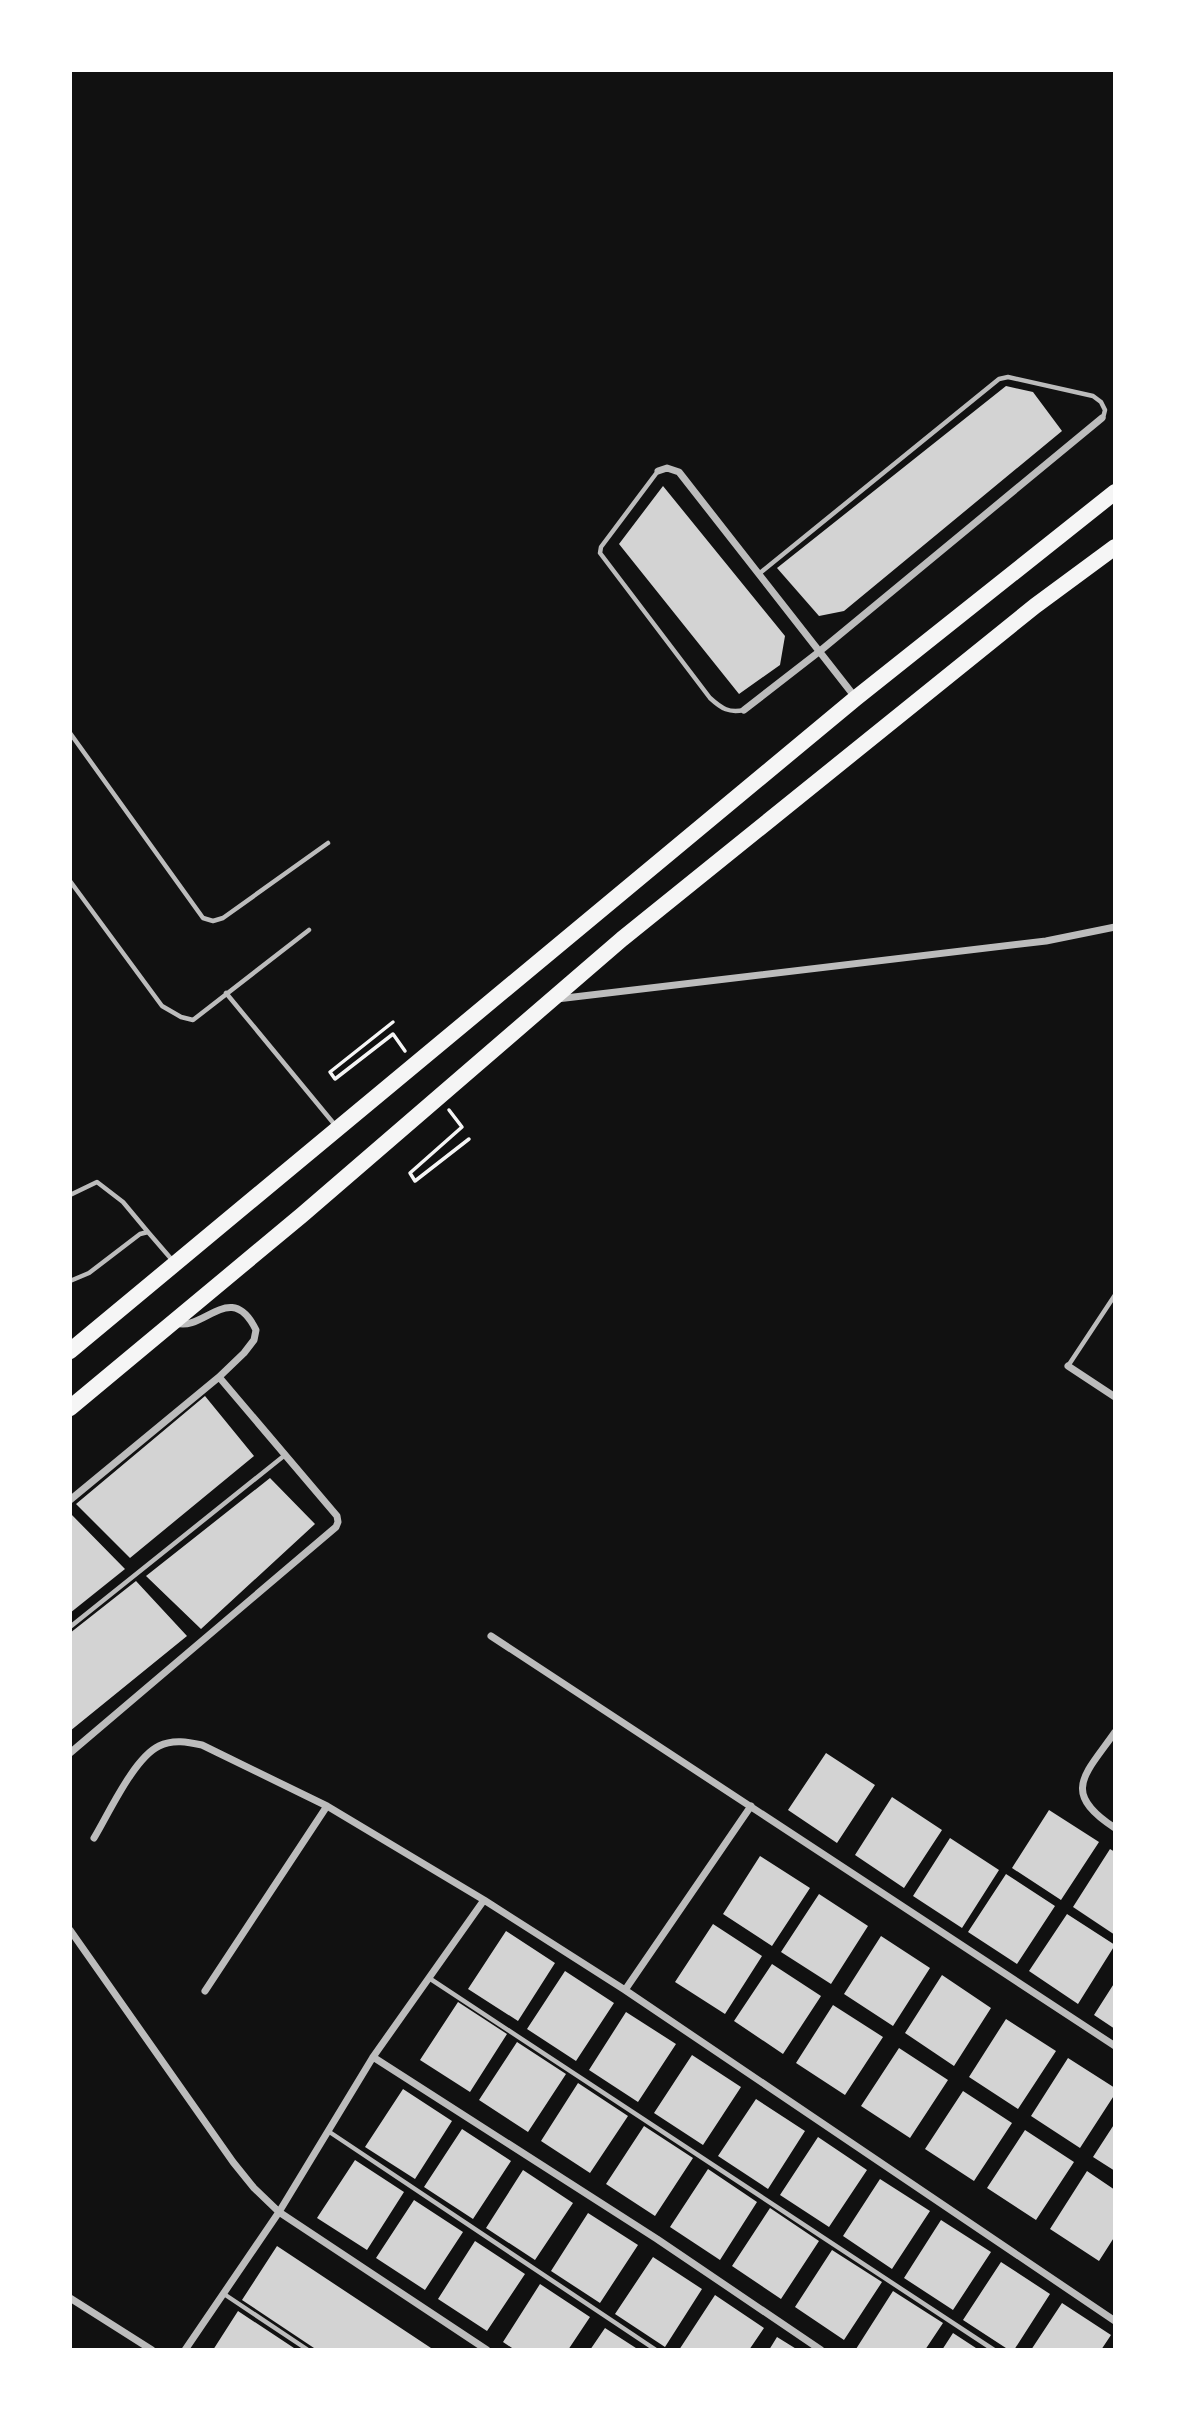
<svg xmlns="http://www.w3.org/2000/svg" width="1185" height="2420" viewBox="0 0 1185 2420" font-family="'Asap Condensed',sans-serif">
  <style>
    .building { fill: #d3d3d3 }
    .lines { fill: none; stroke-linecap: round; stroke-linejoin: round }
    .path { stroke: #f5f5f5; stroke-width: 3.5 }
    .service { stroke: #bcbcbc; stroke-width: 4.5 }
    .minor { stroke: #bcbcbc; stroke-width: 7 }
    .trunk { stroke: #f5f5f5; stroke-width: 16 }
  </style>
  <rect width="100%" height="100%" fill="#111"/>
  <path class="building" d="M1006 386 1033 392 1062 431 844 611 819 616 777 568Z
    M663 486 785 636 780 665 739 694 619 544Z
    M205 1396 254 1456 130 1558 76 1504Z
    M270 1478 315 1524 201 1629 146 1576Z
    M70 1513 125 1569 70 1613Z
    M136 1581 187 1636 70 1731V1633Z
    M826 1753 875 1785 837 1843 788 1810Z
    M892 1797 942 1830 904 1888 855 1855Z
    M1049 1810 1099 1842 1061 1900 1012 1868Z
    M950 1838 999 1870 962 1928 913 1896Z
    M1110 1849 1115 1852V1935L1073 1907Z
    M760 1856 810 1888 772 1946 723 1914Z
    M1006 1874 1055 1906 1017 1964 968 1932Z
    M819 1894 868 1926 831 1984 781 1952Z
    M1067 1914 1115 1945 1078 2004 1029 1971Z
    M713 1924 762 1956 725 2014 675 1982Z
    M506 1931 555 1963 518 2021 468 1989Z
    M881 1936 930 1968 893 2026 844 1994Z
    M772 1964 821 1996 783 2054 734 2021Z
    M565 1971 614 2003 576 2061 527 2029Z
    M942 1975 991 2008 954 2066 905 2033Z
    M1115 1982V2029L1094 2015Z
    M458 2002 507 2034 470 2092 420 2060Z
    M833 2005 883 2037 845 2095 796 2063Z
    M626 2012 676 2044 638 2102 589 2070Z
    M1006 2019 1056 2051 1018 2109 969 2077Z
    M517 2042 566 2074 528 2132 479 2100Z
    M899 2048 948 2080 910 2138 861 2106Z
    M692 2055 741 2087 703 2145 654 2113Z
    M1068 2058 1115 2088V2094L1080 2148 1031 2116Z
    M578 2083 628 2116 590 2173 541 2141Z
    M403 2089 452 2121 415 2179 365 2147Z
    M963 2091 1012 2123 974 2181 925 2149Z
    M756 2099 805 2131 768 2189 718 2156Z
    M1115 2123V2171L1093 2157Z
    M644 2126 693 2158 655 2216 606 2184Z
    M462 2129 511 2161 473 2219 424 2187Z
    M1025 2130 1074 2162 1036 2220 987 2188Z
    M818 2137 867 2170 829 2227 780 2195Z
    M355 2160 404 2192 367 2250 317 2218Z
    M708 2169 757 2202 720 2260 670 2227Z
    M523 2170 573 2203 535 2260 486 2228Z
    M1087 2171 1115 2190V2236L1099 2261 1050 2229Z
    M880 2179 930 2211 892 2269 843 2236Z
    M414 2200 463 2232 425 2290 376 2258Z
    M770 2208 819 2241 781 2299 732 2266Z
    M588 2213 638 2245 600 2303 551 2271Z
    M941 2220 991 2252 953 2310 904 2278Z
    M475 2241 525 2274 487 2331 438 2299Z
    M277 2246 434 2350H317L242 2300Z
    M832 2250 882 2282 844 2340 795 2307Z
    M653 2257 702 2289 665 2347 615 2314Z
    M1001 2262 1050 2294 1014 2350H1009L963 2320Z
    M540 2284 590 2317 568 2350H515L503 2342Z
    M893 2291 943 2323 925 2350H858L856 2349Z
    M715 2295 764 2328 749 2350H679Z
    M1062 2303 1111 2335 1101 2350H1031Z
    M238 2311 297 2350H213Z
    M605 2328 639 2350H590Z
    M953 2333 979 2350H942Z
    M777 2337 798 2350H769Z"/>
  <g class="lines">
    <path class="path" d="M393 1022 330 1072 335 1079 393 1034 405 1051
      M449 1110 462 1127 410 1173 415 1181 469 1139"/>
    <path class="service" d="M658 471 601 547 600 553 710 698C722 709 729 713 744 710
      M760 573 999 379 1008 377 1093 396 1101 402 1105 410 1103 418
      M70 733 203 918 213 921 223 918 328 843
      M70 881 162 1006 181 1017 193 1020 309 930
      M226 993 335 1125
      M70 1195 97 1182 123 1202 148 1232
      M70 1281 89 1273 140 1234 148 1232 173 1261
      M1068 1366 1115 1295
      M70 1627 285 1455
      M429 1978 994 2350
      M328 2131 656 2350
      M224 2294 308 2350"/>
    <path class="minor" d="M658 471 667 468 679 472 855 697
      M744 710 820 651 1102 418
      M557 999 1046 941 1115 927
      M1068 1366 1115 1397
      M70 1500 219 1377 244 1353 254 1340 256 1330C231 1279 204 1332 176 1323
      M491 1636 1115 2046
      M1115 1732C1085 1775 1060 1792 1115 1828
      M70 1753 336 1527 338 1522 337 1516 219 1377
      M94 1838C109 1813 134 1758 159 1746 173 1739 188 1742 202 1745L327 1806 484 1900 625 1990 1115 2321
      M70 1930 233 2162 254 2188 279 2212 487 2350
      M625 1990 751 1806
      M205 1991 327 1806
      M373 2057 657 2239 821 2350
      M70 2298 152 2350
      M185 2350 279 2212 373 2057 484 1900"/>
    <path class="trunk" d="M70 1351 856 698 1115 492
      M70 1408 302 1215 622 939 1035 606 1115 547"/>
  </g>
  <rect width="1185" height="2420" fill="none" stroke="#ffffff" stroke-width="144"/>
</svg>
